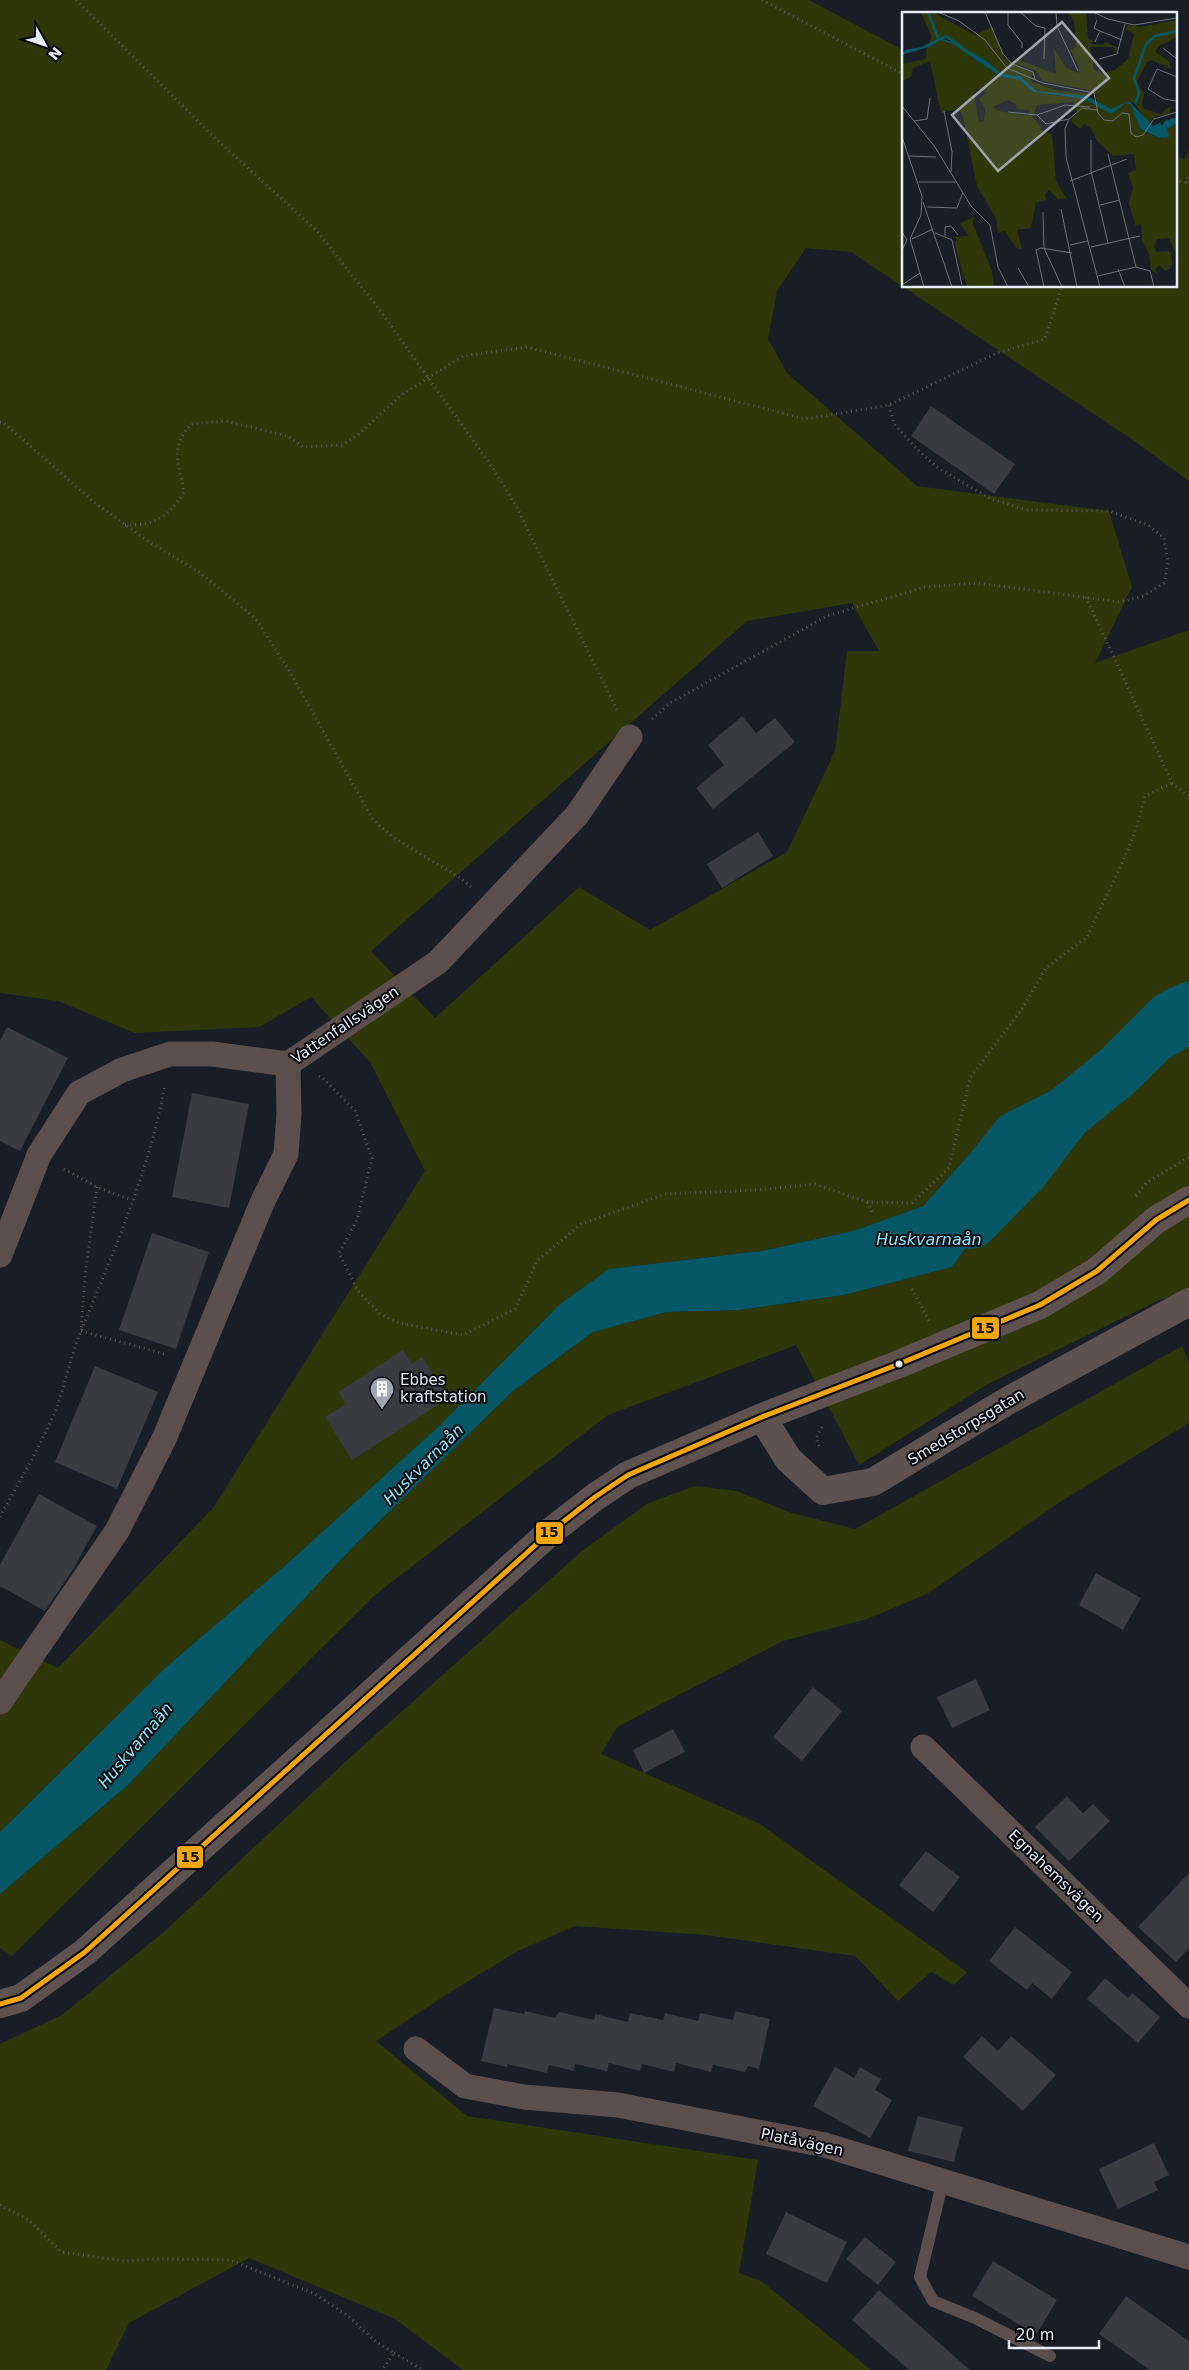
<svg xmlns="http://www.w3.org/2000/svg" width="1189" height="2370" viewBox="0 0 1189 2370" font-family="'DejaVu Sans',sans-serif">
  <style>
    .green { fill: #2f3709; fill-rule: evenodd }
    .water { fill: #065765 }
    .lines { fill: none; stroke-linecap: round; stroke-linejoin: round }
    .river { stroke: #065765; stroke-width: 54 }
    .building { fill: #3a3a41 }
    .path { stroke: #5d5857; stroke-width: 3; stroke-dasharray: 1 4; stroke-linecap: butt }
    .lane { stroke: #5a4f4d; stroke-width: 12 }
    .street { stroke: #5a4f4d; stroke-width: 25 }
    .secondary { stroke: #5d5250; stroke-width: 28 }
    .bus-1-casing { stroke: #04060c; stroke-width: 9 }
    .bus-1 { stroke: #f7a600; stroke-width: 5 }
    .bus-dot { fill: #e8eef9; stroke: #04060c; stroke-width: 2 }
    .labels { text-anchor: middle; stroke-width: 4; stroke-linejoin: round; paint-order: stroke }
    .street-label { font-size: 15px; fill: #e8eef9; stroke: #04060c }
    .poi-label { font-size: 15px; fill: #e8eef9; stroke: #04060c; text-anchor: start }
    .water-label { font-size: 16px; font-style: italic; fill: #8ae9fd; stroke: #04060c }
    .inset-river { fill: none; stroke: #065765; stroke-width: 2.5 }
    .inset-road { fill: none; stroke: #6c717a; stroke-width: 1 }
    .view { fill: #a0a5af; fill-opacity: 0.15; stroke: #a0a5af; stroke-width: 2.5 }
    .inset-edge { fill: none; stroke: #e8eef9; stroke-width: 2.5 }
    .line-badge { stroke: #04060c; stroke-width: 2 }
    .pale-badge-label { font-size: 14px; text-anchor: middle; font-weight: bold; fill: #111 }
  </style>
  <rect width="100%" height="100%" fill="#191d25"/>
  <path class="green" d="M0 0H809L903 50V286H1175V157L1185 159 1189 150V481L1133 440 851 252 806 248 777 291 768 339 787 373 917 486 1109 511 1132 587 1095 663 1189 630V1008L1143 1022 1058 1087 1000 1116 967 1157 923 1206 853 1231 761 1251 609 1269 560 1304 439 1426 288 1563 165 1668 0 1832V1640L58 1668 213 1508 425 1171 370 1062 311 997 259 1027 135 1033 58 1001 0 993ZM852 603 879 651H847L835 751 787 852 650 930 579 887 435 1018 371 951 747 621Z
    M1189 1047V1292L1159 1300 988 1384 859 1465 796 1345 608 1415 375 1595 12 1956 0 1948V1894L128 1785 355 1545 513 1391 593 1332 667 1312 739 1310 844 1295 952 1267 1038 1148 1166 1060Z
    M1182 1346 1189 1362V1423L1060 1502 927 1594 867 1619 783 1641 617 1727 601 1754 760 1824 967 1972 954 1985 931 1972 898 2001 855 1956 706 1935 575 1926 518 1951 449 1993 376 2041 467 2116 758 2160 739 2273 761 2281 871 2370H463L395 2319 249 2258 129 2323 106 2370H0V2044L62 2015 166 1930 345 1762 582 1551 648 1503 695 1486 736 1491 792 1513 855 1529Z"/>
  <path class="water" d="M1189 1008V1047L1166 1060 1038 1148 952 1267 844 1295 739 1310 667 1312 593 1332 513 1391 355 1545 128 1785 0 1894V1832L165 1668 288 1563 439 1426 560 1304 609 1269 761 1251 853 1231 923 1206 967 1157 1000 1116 1058 1087 1143 1022Z"/>
  <g class="lines">
    <path class="river" d="M971 1222 1023 1169 1065 1114 1119 1070 1171 1018 1189 1009"/>
  </g>
  <path class="building" d="M931 406 1015 464 994 494 911 436Z
    M742 716 756 733 775 718 795 742 713 809 696 788 724 765 708 745Z
    M758 832 773 856 722 888 707 864Z
    M7 1027 68 1058 20 1151 0 1141V1041Z
    M192 1093 249 1104 229 1208 172 1197Z
    M152 1233 209 1252 176 1349 119 1330Z
    M403 1350 412 1364 422 1357 449 1398 352 1460 325 1417 346 1404 338 1392Z
    M95 1366 158 1392 117 1489 55 1462Z
    M39 1494 97 1526 72 1571 45 1611 0 1586V1565Z
    M1096 1573 1141 1598 1123 1630 1079 1605Z
    M976 1679 990 1710 952 1728 937 1697Z
    M813 1687 842 1711 802 1761 773 1737Z
    M673 1729 685 1752 644 1773 633 1750Z
    M1067 1796 1083 1813 1093 1804 1110 1821 1069 1861 1035 1827Z
    M926 1851 960 1877 933 1912 899 1885Z
    M1189 1873V1948L1176 1962 1138 1927Z
    M1015 1927 1072 1972 1052 1999 1032 1983 1027 1990 989 1961Z
    M1105 1978 1128 1998 1132 1993 1160 2017 1138 2043 1087 1999Z
    M494 2008 524 2014 525 2011 555 2018 559 2012 594 2020 595 2014 628 2022 630 2013 663 2020 665 2013 698 2021 700 2013 733 2020 735 2011 770 2019 759 2069 748 2066 745 2072 713 2065 711 2072 676 2063 674 2072 642 2064 640 2071 609 2063 607 2071 575 2064 574 2071 549 2065 547 2073 507 2064V2067L481 2061Z
    M982 2036 998 2051 1011 2036 1056 2075 1023 2111 963 2057Z
    M835 2067 854 2078 860 2067 881 2079 875 2090 892 2100 870 2138 813 2106Z
    M918 2116 963 2127 954 2162 908 2151Z
    M1154 2143 1169 2175 1154 2182 1158 2190 1118 2209 1099 2169Z
    M786 2212 847 2242 827 2283 766 2254Z
    M865 2237 896 2262 878 2285 846 2259Z
    M993 2261 1057 2300 1036 2335 972 2296Z
    M879 2290 970 2370H909L852 2320Z
    M1126 2296 1189 2341V2370H1150L1099 2334Z"/>
  <g class="lines">
    <path class="path" d="M76 0 216 139 317 231 379 309 492 467 514 502 618 712
      M762 0 903 74
      M1175 180 1189 184
      M1186 183 1189 174
      M0 422H3L95 503 148 541 199 572 255 618 290 672 373 820 394 838 462 879 471 887
      M125 525C154 526 169 517 184 492 179 463 169 449 191 424L225 421 288 436 303 447 342 445 359 434 401 395 463 356 527 347 805 419 889 405 997 353 1045 339 1062 286
      M1086 597 1172 783 1189 796
      M652 719 670 703 827 616 925 587 978 583 1120 602 1144 596 1164 583 1168 563 1164 538 1148 525 1109 511 1027 510 991 499 938 468 917 449 894 424 889 405
      M319 1076 323 1078 355 1111 372 1158 357 1220 339 1253 358 1291 379 1313 399 1323 463 1335 515 1309 537 1261 581 1224 665 1194 758 1190 815 1184 867 1202 912 1203 949 1168 970 1078 1022 1009 1046 968 1087 937 1122 863 1135 832 1145 796 1172 783
      M64 1169 97 1187 131 1200
      M97 1187 85 1276 81 1331 168 1355
      M1136 1196 1146 1183 1189 1157
      M867 1202 872 1212
      M912 1289 929 1321
      M819 1446 816 1438 822 1427
      M0 1517C19 1481 42 1445 57 1406 66 1382 71 1355 81 1331 114 1251 150 1169 165 1084
      M0 2205 29 2220 61 2252 125 2261 158 2259 230 2260 315 2294 348 2316 374 2340 394 2353 382 2370
      M394 2353 423 2370"/>
    <path class="lane" d="M943 2180 920 2277 933 2301 975 2318 1050 2356"/>
    <path class="street" d="M0 1255 39 1155 79 1093 122 1070 170 1054H212L288 1064 438 962 577 815 630 737
      M0 1702 117 1531 164 1439 262 1203 286 1154 289 1114 288 1064
      M923 1747 1189 2006
      M416 2049 465 2086 524 2097 618 2105 825 2145 1189 2257"/>
    <path class="secondary" d="M762 1417 788 1459 823 1491 873 1482 1009 1400 1189 1302
      M0 2004 21 1998 85 1952 550 1532 595 1497 628 1475 762 1417 899 1364 1040 1305 1097 1271 1156 1220 1189 1200"/>
    <defs>
      <path id="bus-1" d="M0 2004 21 1998 85 1952 550 1532 595 1497 628 1475 762 1417 899 1364 1040 1305 1097 1271 1156 1220 1189 1200"/>
    </defs>
    <use href="#bus-1" class="bus-1-casing"/>
    <use href="#bus-1" class="bus-1"/>
  </g>
  <defs>
    <symbol id="building-pin" viewBox="-11 -11 22 30"><path d="M0 17L-7.5 6A9.5 9.5 0 1 1 7.5 6Z" fill="#a0a5af" stroke="#04060c"/><path d="M-4-6H4V6H1V3H-1V6H-4ZM-2.5-4.3h1.7v1.8h-1.7ZM.8-4.3h1.7v1.8H.8ZM-2.5-1h1.7V.8h-1.7ZM.8-1h1.7V.8H.8Z" fill="#fff"/></symbol>
  </defs>
  <g fill-rule="evenodd">
    <use href="#building-pin" x="368" y="1375" width="28" height="38"/>
  </g>
  <circle class="bus-dot" cx="899" cy="1364" r="4.5"/>
  <g class="labels">
    <g class="street-label">
      <text transform="translate(345 1025) rotate(-34)" y="5">Vattenfallsvägen</text>
      <text transform="translate(966 1427) rotate(-31)" y="5">Smedstorpsgatan</text>
      <text transform="translate(1056 1876) rotate(44)" y="5">Egnahemsvägen</text>
      <text transform="translate(802 2142) rotate(12)" y="5">Platåvägen</text>
    </g>
    <g class="poi-label">
      <text x="400" y="1385">Ebbes<tspan x="400" dy="17">kraftstation</tspan></text>
    </g>
    <g class="water-label">
      <text x="929" y="1245">Huskvarnaån</text>
      <text transform="translate(423 1464) rotate(-45)" y="6">Huskvarnaån</text>
      <text transform="translate(135 1745) rotate(-50)" y="6">Huskvarnaån</text>
    </g>
  </g>
  <g transform="translate(902 12)">
    <rect width="275" height="275" fill="#191d25"/>
    <path d="M30 0 73 23 90 15 102 46 131 61 128 69 156 79 187 81 188 86 135 79 118 64 96 61 86 50 47 28 40 26 26 32 30 25 19 1ZM165 0H184L186 27 191 29 189 32 201 33 203 30 217 36 213 41 211 35H188L192 58 200 61 213 58 226 47 232 22 224 17 226 13 238 15 275 8V25L257 34 253 40 267 49 269 57 250 48 245 50 235 69 242 82 240 92 242 97 260 102 263 97 275 94 268 97 267 102 255 104 246 111 232 91 227 89 212 97 206 96 196 91 192 79 141 69 134 59 113 51 115 47 154 62 152 36 164 56 177 61V54L168 38 174 35 173 21 172 9ZM38 28 51 32 99 65 117 68 132 80 182 87 208 101 224 91 229 93 238 118 257 126 260 127 265 117 275 111V245L267 226 255 227 252 235 255 240 267 239 271 242H269L270 253 264 255 271 254 263 259 258 253 253 257 256 263 249 258 247 242 240 229 239 212 233 213 227 191 231 176 226 161 234 158 232 142 211 144 196 130 188 116 182 112 178 117 172 112 169 109 175 101 172 90 135 93 131 105 143 121H150L154 169 164 186 156 187 147 178 143 182 144 188 134 191 129 216 115 218 120 237 114 236 103 219 96 221 94 206 75 174 61 105 57 97 39 101 28 49 11 56 9 65 0 69V52L24 47 25 35ZM76 77 84 81 77 87 83 97 82 109 77 111 72 81ZM105 88 114 92 115 97 127 98 126 104 96 99 91 95ZM72 205 71 212 90 259 92 275H65L52 229 57 228 49 225 67 224 58 211Z" fill="#2f3709" fill-rule="evenodd"/>
    <path d="M37 26 54 31 86 50 96 61 118 64 135 79 185 84 209 97 227 89 251 114 258 111 260 114 263 109 275 105V111L265 117 267 125 257 126 238 117 229 93 224 91 209 102 182 87 132 80 117 68 99 65 51 32 38 28 29 34 0 43 3 38 20 35Z" fill="#065765"/>
    <path class="inset-river" d="M27 2 36 26M31 31 44 24 61 36M88 54 100 64M233 92 237 81 232 66 244 32 253 24 275 19"/>
    <path class="inset-road" d="M36 0 57 9 83 28 105 56 141 71 192 81 196 101 202 108 211 109 220 101 227 102 229 121 234 125 241 123 252 107 275 100M83 0 101 42 110 52 131 60 133 67M106 0V13L120 31V36M118 0 134 14 143 16 142 47M154 0 155 14 176 59M191 0 206 7 232 13 275 6M195 8 192 16 198 19M193 30 198 19 220 28M261 36 275 47M197 47 215 42 223 12M275 65 255 57 246 77 262 87 275 89M0 94 33 135 69 194 88 213 96 255 106 275M195 98 180 96 167 107 163 117 164 145 198 275M42 99 50 140 49 160M106 100 135 103 144 112 167 107M135 103 163 93 188 95M12 109 25 107 28 86M0 125 20 184 19 203 8 227 22 275M189 128V159L206 231M206 142 234 255M7 144 34 145M168 169 225 147M17 170H55M21 190 50 275M198 193 218 188M25 195 55 196 61 180M159 197 175 275M141 200 142 236 160 275M0 220 5 228 0 238M33 221 50 228 60 273M43 224V215L49 214 56 223M10 227 31 217M168 233 186 229M189 235 238 224M116 256 127 275M216 257 223 275M196 264 234 255 248 259 252 275M0 273 18 261M142 275 134 238 139 236 170 241"/>
    <path class="view" d="M160 10 207 66 96 159 50 103Z"/>
    <rect width="275" height="275" class="inset-edge"/>
  </g>
  <g class="line-badge">
    <rect x="971" y="1316" width="29" height="24" rx="5" fill="#f7a600"/>
    <rect x="535" y="1521" width="29" height="24" rx="5" fill="#f7a600"/>
    <rect x="176" y="1845" width="28" height="24" rx="5" fill="#f7a600"/>
  </g>
  <g class="pale-badge-label">
    <text x="985" y="1333">15</text>
    <text x="549" y="1537">15</text>
    <text x="190" y="1862">15</text>
  </g>
  <g transform="translate(45 45) rotate(130)" stroke="#04060c" stroke-width="4" paint-order="stroke">
  <path d="M0-4L9 19L0 12L-9 19Z" fill="#e8eef9"/>
  <text y="-8" font-size="14" font-weight="bold" text-anchor="middle" fill="#e8eef9">N</text>
  </g>
  <path d="M1009 2340v8h90v-8" fill="none" stroke="#e8eef9" stroke-width="2.5"/>
  <text x="1016" y="2340" font-size="15" fill="#e8eef9" stroke="#04060c" stroke-width="4" paint-order="stroke">20 m</text>
</svg>
